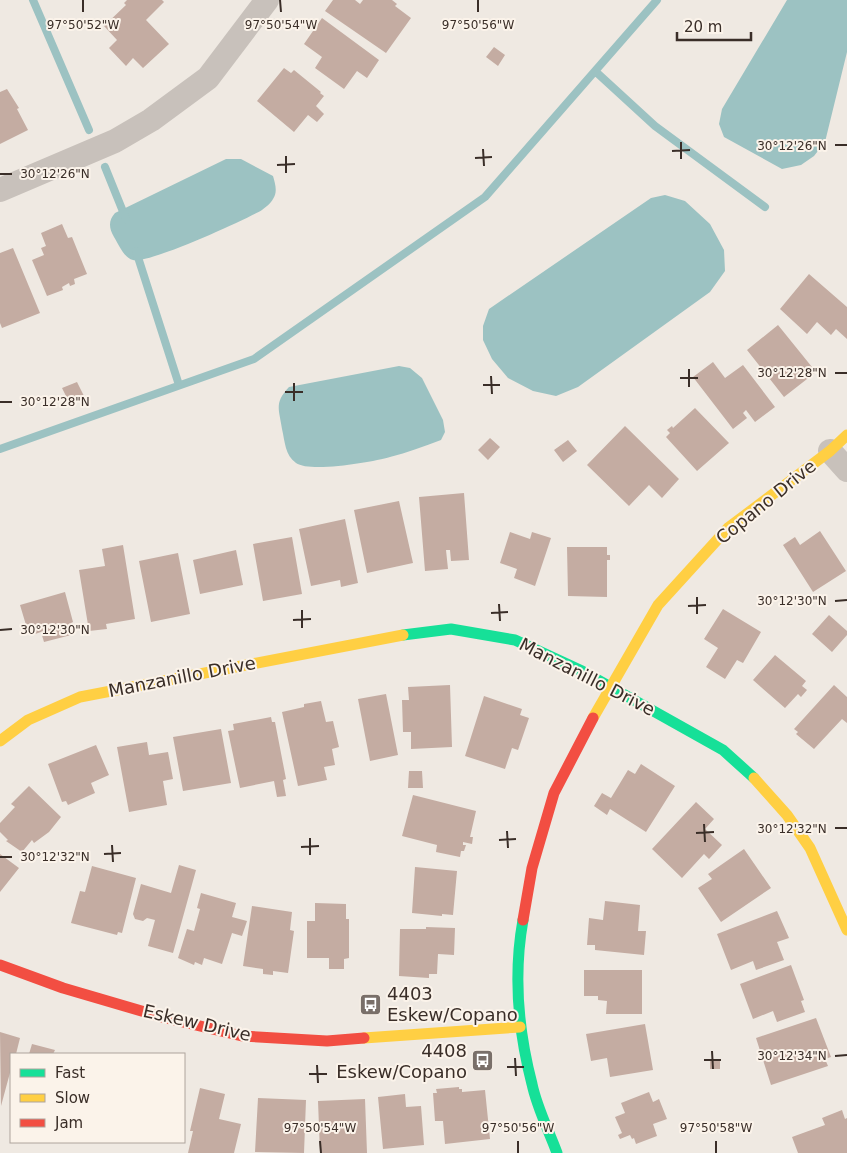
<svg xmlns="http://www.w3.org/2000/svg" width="847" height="1153" viewBox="0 0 847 1153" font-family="'DejaVu Sans',sans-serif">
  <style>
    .water { fill: #9cc2c2 }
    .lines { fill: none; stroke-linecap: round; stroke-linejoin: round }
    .stream { stroke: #9cc2c2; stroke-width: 8 }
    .building { fill: #c4aca2 }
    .street { stroke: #c8c1bb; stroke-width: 24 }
    .fast { stroke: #16e098; stroke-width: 11 }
    .slow { stroke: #ffcf43; stroke-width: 11 }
    .jam { stroke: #f24e42; stroke-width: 11 }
    .ticks { fill: none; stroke: #3a2e28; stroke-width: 2 }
    .labels { text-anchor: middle; stroke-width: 4; stroke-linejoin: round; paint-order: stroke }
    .street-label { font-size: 18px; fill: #3a2e28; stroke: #fbf3ea }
    .poi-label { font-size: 18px; fill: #3a2e28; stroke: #fbf3ea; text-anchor: start }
    .ticks-label { font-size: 12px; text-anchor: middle; fill: #3a2e28; stroke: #fbf3ea; stroke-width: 4; stroke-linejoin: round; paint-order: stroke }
  </style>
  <rect width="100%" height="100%" fill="#efe9e2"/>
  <path class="water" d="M787 0H847V52L825 142 814 156 801 165 782 169 724 137 719 124 722 109Z
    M226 159H241L273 176C275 183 278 192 273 199 271 203 266 207 262 210 245 220 149 264 133 260 124 258 119 245 114 237 109 228 108 221 115 213Z
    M665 195 685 201 710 224 724 250 725 271 710 292 578 387 556 396 533 391 508 378 492 359 483 340V326L489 309 651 198Z
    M399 366 410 368 422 378 443 420 445 432 441 440C424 446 407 453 390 457 373 462 310 473 296 463 285 455 285 442 282 429 279 409 274 403 289 387Z"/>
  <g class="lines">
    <path class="stream" d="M33 0 89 130
      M595 71 655 126 765 207
      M105 167 126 219
      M136 251 179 385
      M0 449 254 359 485 197 657 0"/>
  </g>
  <path class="building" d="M127 0H162L164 2 146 20 169 44 143 68 133 58 126 66 109 48 117 40 104 26 126 5 124 3Z
    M333 0H355L360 4 363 0H392L397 4 395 6 411 18 386 53 325 11Z
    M322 18 379 60 367 78 357 71 344 89 315 68 322 57 304 44Z
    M494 47 505 55 498 66 486 57Z
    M284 68 291 73 294 70 321 92 320 93 324 96 316 106 324 114 317 122 308 115 294 132 257 101Z
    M7 89 19 108 17 109 28 130 0 144V92Z
    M62 224 68 238 72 237 87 274 74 279 75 284 70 286 69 283 62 287 63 290 47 296 32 260 44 255 41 248 46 246 41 233Z
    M13 248 40 313 2 328 0 323V253Z
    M809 274 847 307V339L836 329 831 335 817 322 807 334 780 309Z
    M778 325 816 372 784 397 747 350Z
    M713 362 725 378 743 365 775 407 755 422 746 410 743 413 747 418 733 429 693 377Z
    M77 382 84 396 69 402 62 388Z
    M695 408 729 443 697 471 666 437 670 433 667 430 672 426 673 428Z
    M625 426 679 479 662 498 649 485 629 506 587 465Z
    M490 438 500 447 488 460 478 450Z
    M568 440 577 451 563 462 554 450Z
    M464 493 469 560 451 561 450 550H446L448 569 425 571 419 497Z
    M399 501 413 563 367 573 354 510Z
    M345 519 358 583 341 587 340 580 311 586 299 529Z
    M820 531 846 571 813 592 783 545 795 537 800 545Z
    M510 532 530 539 532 532 551 538 535 586 514 578 517 569 500 563Z
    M292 537 302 594 263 601 253 544Z
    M123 545 135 619 106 624 107 629 89 631 79 570 105 566 102 549Z
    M567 547H607V555H610V560H607V597L568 596Z
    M236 550 243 585 200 594 193 560Z
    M178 553 190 614 151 622 139 561Z
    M65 592 73 622 71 623 75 634 44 642 41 632 35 634 32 624 26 625 20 605Z
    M723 609 761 632 743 663 737 660 725 679 706 667 718 648 704 639Z
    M829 615 847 631V635L832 652 812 634Z
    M775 655 806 681 802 686 807 690 801 697 798 694 785 708 753 680Z
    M450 685 452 747 411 749V732H403L402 700H409L408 687Z
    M834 685 847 697V723L842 719 814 749 796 734 798 732 794 729Z
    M386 694 398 755 370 761 358 699Z
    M484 696 522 709 520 715 529 718 518 750 512 748 505 769 465 756Z
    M321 701 326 722 333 721 339 747 332 749 335 765 324 767 327 780 298 786 282 712 304 707V704Z
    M271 717 272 722H275L286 779 283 780 286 796 277 797 274 781 240 788 228 731 234 730 233 724Z
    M221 729 231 783 183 791 173 737Z
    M147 742 149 755 168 752 173 779 163 781 167 805 129 812 117 747Z
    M96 745 109 775 91 783 95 793 68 805 66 801 62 802 48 764Z
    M641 764 675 786 646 832 610 809 607 815 594 806 602 793 611 798 628 770 635 774Z
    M409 771H422L423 788H408Z
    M29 786 61 817 49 832 34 843 32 840 22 852 6 841 8 840 0 832V823L15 807 11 804Z
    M413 795 476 811 470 837H473L472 844 463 842V845H466L464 851H461L460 857 436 852 437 845 402 836Z
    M696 802 714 819 705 829 722 845 709 859 704 854 682 878 652 849Z
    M744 849 771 888 721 922 698 888 712 879 708 874Z
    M0 854 19 868 0 892Z
    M179 865 196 870 173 953 148 946 155 920 147 918 143 921 135 919 133 914 141 884 171 893Z
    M92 866 136 878 122 933 118 932 117 935 71 923 80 891 85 892Z
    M415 867 457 871 453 915 442 914V916L412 913Z
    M201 893 236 903 232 917 247 921 242 936 232 933 222 964 204 958 202 965 195 962 194 965 178 958 187 929 194 931 200 909 197 908Z
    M605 901 640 905 638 931H646L644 955 595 950V945H587L589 918 603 920Z
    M315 903 346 904V919H349V958L344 959V969H329V958H307V921H315Z
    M252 906 292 912 290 930 294 931 288 973 273 971V975L263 974V969L243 966Z
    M777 911 789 938 777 942 784 960 756 970 753 961 731 970 717 934Z
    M426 927 455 928 454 955 438 954 437 974H429V978L399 976 400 929H426Z
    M791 965 804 1000 801 1001 805 1012 777 1022 773 1011 753 1019 740 984Z
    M584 970H642V1014H606L607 1001 598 1000V996H584Z
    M816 1018 831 1057 825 1059 828 1066 771 1085 756 1038Z
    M645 1024 653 1070 610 1077 607 1058 591 1061 586 1034Z
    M0 1032 20 1038 16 1054H11V1069L1 1106Z
    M32 1044 55 1050 53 1054H29Z
    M710 1060H720V1069H710Z
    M459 1087V1089H462V1092L485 1090 490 1139 445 1144 443 1121H435L433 1093H437L436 1089Z
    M200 1088 225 1094 219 1119 241 1124 234 1153H188L193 1131H190Z
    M649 1092 653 1102 659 1099 667 1119 653 1124 657 1136 636 1144 634 1138 632 1139 630 1135 620 1139 618 1135 622 1133 615 1117 625 1113 621 1103Z
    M405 1094 406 1107 421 1106 424 1145 383 1149 378 1097Z
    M258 1098 306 1100 304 1153 255 1152Z
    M365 1099 367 1153H320L318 1101Z
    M842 1110 845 1119 847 1118V1153H798L792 1137 825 1125 822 1118Z"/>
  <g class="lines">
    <path class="street" d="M0 190 115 141 151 120 208 78 267 0
      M830 451 847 470"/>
    <path class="fast" d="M403 635 451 629 515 640 582 671 723 750 754 778
      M523 920C513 976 518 1030 532 1084 537 1108 549 1131 557 1153"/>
    <path class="slow" d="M593 718 658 605 728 528 830 451 847 435
      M0 741 28 720 80 697 403 635
      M754 778 787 815 810 848 847 930
      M364 1038 520 1027"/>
    <path class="jam" d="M523 920 532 868 554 793 593 718
      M0 965 63 988 162 1017 242 1036 327 1041 364 1038"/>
  </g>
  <path class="ticks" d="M83 0V12M280 0 281 12M478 0V12M681 142V159M835 145H847M483 149 484 166M672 151 690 150M286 156V173M475 158 492 157M277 165 295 164M0 174H12M689 369V387M835 373H847M491 376 492 394M680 378H698M294 383V401M483 385H500M285 392H303M0 402H12M697 597V614M835 601 847 600M499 604 500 621M688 606 706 605M302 610V628M491 613 508 612M293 620 311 619M0 630 12 629M704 824 705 842M835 828H847M507 831 508 848M696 833 714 832M310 838V855M499 840 516 839M112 845 113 862M301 847 319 846M104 854 121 853M0 857H12M712 1051 713 1069M835 1056 847 1055M515 1058 516 1076M704 1060H721M317 1065 318 1083M507 1067H524M309 1074H327M320 1141 321 1153M518 1141V1153M716 1141V1153"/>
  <defs>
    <symbol id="bus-square" viewBox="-11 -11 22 22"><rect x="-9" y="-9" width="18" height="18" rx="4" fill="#796f69" stroke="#fbf3ea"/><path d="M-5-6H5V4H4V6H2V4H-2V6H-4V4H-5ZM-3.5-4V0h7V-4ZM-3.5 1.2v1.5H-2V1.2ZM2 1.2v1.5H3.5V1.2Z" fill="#fff"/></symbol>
  </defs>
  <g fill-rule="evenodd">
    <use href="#bus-square" x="358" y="992" width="25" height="25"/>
    <use href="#bus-square" x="470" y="1048" width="25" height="25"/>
  </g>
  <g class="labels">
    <g class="street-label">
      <text transform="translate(766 502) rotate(-39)" y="6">Copano Drive</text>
      <text transform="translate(182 677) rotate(-11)" y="6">Manzanillo Drive</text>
      <text transform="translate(587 677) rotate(27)" y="6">Manzanillo Drive</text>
      <text transform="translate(197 1023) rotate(13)" y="6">Eskew Drive</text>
    </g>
    <g class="poi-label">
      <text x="387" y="1000">4403<tspan x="387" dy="21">Eskew/Copano</tspan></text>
      <text x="467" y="1057" text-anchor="end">4408<tspan x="467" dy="21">Eskew/Copano</tspan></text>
    </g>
  </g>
  <g class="ticks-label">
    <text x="83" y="29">97°50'52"W</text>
    <text x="281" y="29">97°50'54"W</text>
    <text x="478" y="29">97°50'56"W</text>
    <text x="792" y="150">30°12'26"N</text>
    <text x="55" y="178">30°12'26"N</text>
    <text x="792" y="377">30°12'28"N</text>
    <text x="55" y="406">30°12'28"N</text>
    <text x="792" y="605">30°12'30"N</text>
    <text x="55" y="634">30°12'30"N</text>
    <text x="792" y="833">30°12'32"N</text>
    <text x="55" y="861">30°12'32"N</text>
    <text x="792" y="1060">30°12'34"N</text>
    <text x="320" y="1132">97°50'54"W</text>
    <text x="518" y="1132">97°50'56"W</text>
    <text x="716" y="1132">97°50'58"W</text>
  </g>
  <rect x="10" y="1053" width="175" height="90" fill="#fbf3ea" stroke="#aea49c"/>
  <rect x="20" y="1069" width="25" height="8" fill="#16e098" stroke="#aea49c"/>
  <text x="55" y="1078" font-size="15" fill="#3a2e28">Fast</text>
  <rect x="20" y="1094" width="25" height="8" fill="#ffcf43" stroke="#aea49c"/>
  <text x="55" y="1103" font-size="15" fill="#3a2e28">Slow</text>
  <rect x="20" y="1119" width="25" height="8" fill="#f24e42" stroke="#aea49c"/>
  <text x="55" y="1128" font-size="15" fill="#3a2e28">Jam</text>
  <path d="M677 32v8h74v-8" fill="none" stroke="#3a2e28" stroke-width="2.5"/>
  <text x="684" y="32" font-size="15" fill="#3a2e28" stroke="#fbf3ea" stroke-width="4" paint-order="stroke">20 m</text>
</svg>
